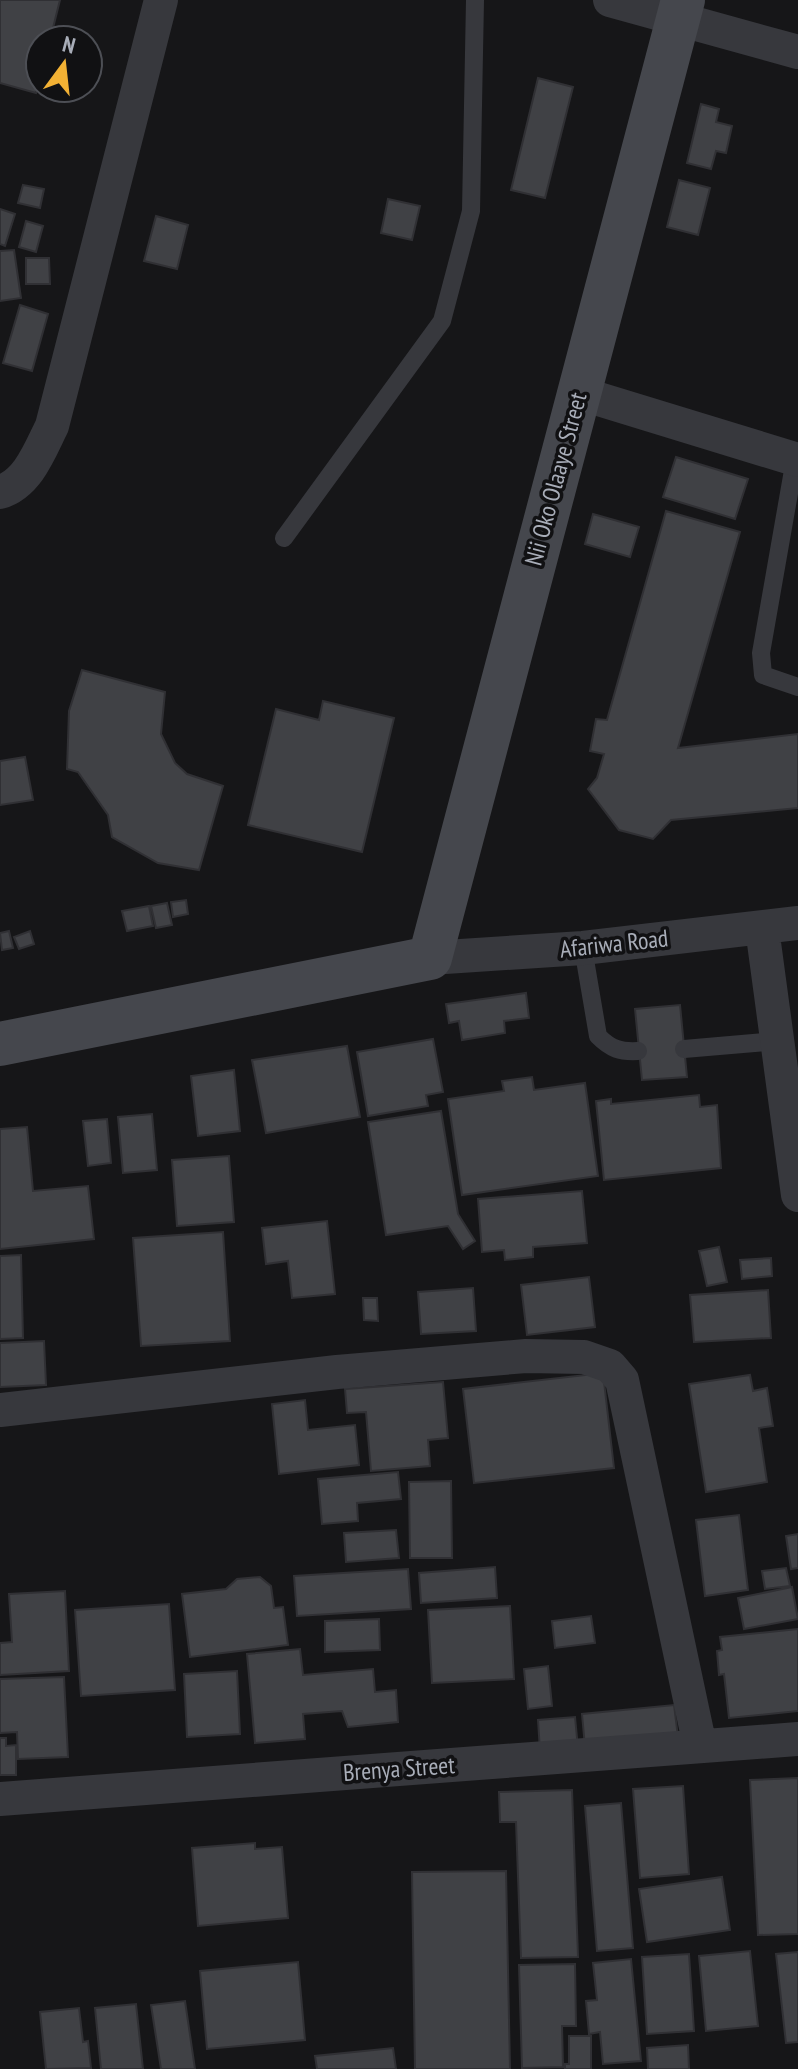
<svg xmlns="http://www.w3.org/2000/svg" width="798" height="2069" viewBox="0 0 798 2069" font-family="'PT Sans Narrow',sans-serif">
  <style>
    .building { fill: #404145; stroke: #303034; stroke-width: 2 }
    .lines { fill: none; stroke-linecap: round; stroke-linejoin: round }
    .lane { stroke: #37383d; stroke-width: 18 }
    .street { stroke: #37383d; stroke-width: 34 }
    .secondary { stroke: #45474d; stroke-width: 44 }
    .labels { text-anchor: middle; stroke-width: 7; stroke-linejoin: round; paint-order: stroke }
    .street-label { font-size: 24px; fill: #a8adb8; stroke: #111113 }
  </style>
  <rect width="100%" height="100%" fill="#161618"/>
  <path class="building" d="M0 0H60L50 40H40V76L36 93 0 83Z
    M538 78 573 87 545 198 511 190Z
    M701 104 719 109 716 122 732 126 726 153 716 151 711 169 687 163Z
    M679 180 710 188 698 235 667 227Z
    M23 185 44 189 40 208 18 203Z
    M388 199 420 206 412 240 381 233Z
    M0 209 15 214 5 246 0 244Z
    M156 216 188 225 177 269 144 261Z
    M26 221 43 226 36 252 19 247Z
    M14 250 21 298 0 301V251Z
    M26 258H49L50 284H26Z
    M20 305 48 314 32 371 3 363Z
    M676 457 748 479 735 519 663 497Z
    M666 511 740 532 678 748 798 734V808L671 820 653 839 619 830 588 789 597 778 604 754 590 751 596 719 607 720Z
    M593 514 639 527 630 557 585 544Z
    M82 670 165 692 161 734 175 763 187 774 223 786 199 870 158 863 112 837 108 815 78 772 67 769 69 711Z
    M323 701 394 718 362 852 248 825 276 709 319 720Z
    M25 757 33 800 0 805V761Z
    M186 900 188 914 173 917 171 902Z
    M167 903 172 925 156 928 151 906Z
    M149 906 153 926 127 931 122 911Z
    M9 931 13 948 2 950 0 933Z
    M30 931 34 944 19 949 14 937Z
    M526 993 529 1018 504 1021 505 1033 462 1040 459 1021 449 1023 446 1004Z
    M680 1005 687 1077 642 1080 635 1009Z
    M433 1039 443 1092 426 1095 428 1106 368 1116 357 1052Z
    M347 1046 360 1117 266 1133 252 1060Z
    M234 1070 240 1131 198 1136 191 1076Z
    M532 1077 534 1090 585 1083 598 1176 462 1195 448 1099 504 1091 502 1081Z
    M699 1095 700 1107 717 1105 721 1168 604 1180 596 1101 611 1099V1104Z
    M441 1111 458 1214 475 1241 463 1249 448 1226 386 1235 368 1122Z
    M152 1114 157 1170 123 1173 118 1117Z
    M107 1119 111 1163 88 1166 83 1121Z
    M27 1127 33 1191 88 1186 94 1239 0 1249V1129Z
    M229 1156 234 1222 177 1226 172 1160Z
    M582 1191 587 1243 533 1247V1257L505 1260 504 1250 482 1252 478 1199Z
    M327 1221 335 1294 292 1298 288 1261 266 1264 262 1228Z
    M223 1232 230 1341 141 1346 133 1238Z
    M719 1247 727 1282 707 1286 699 1251Z
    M21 1255 23 1338 0 1339V1256Z
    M771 1258 772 1276 742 1279 740 1260Z
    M589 1277 595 1327 527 1335 521 1285Z
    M473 1288 476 1331 421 1334 418 1292Z
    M768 1290 771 1338 694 1342 690 1295Z
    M363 1298H377L378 1321 364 1320Z
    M44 1341 46 1385 0 1387V1343Z
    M603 1373 614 1468 474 1483 463 1389Z
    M750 1375 753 1391 767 1388 773 1426 759 1428 767 1482 706 1492 689 1384Z
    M443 1382 448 1438 428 1440 430 1466 371 1471 366 1412 347 1413 345 1389Z
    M305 1400 308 1430 355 1425 359 1465 279 1474 272 1404Z
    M398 1472 401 1499 357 1503 358 1521 322 1524 318 1479Z
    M451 1481 452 1558H410L409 1482Z
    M739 1515 748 1590 705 1596 696 1520Z
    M396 1530 399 1558 346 1562 344 1533Z
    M798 1534V1568L791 1569 786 1536Z
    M495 1567 497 1598 421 1603 419 1573Z
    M786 1568 790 1586 765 1589 762 1571Z
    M408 1569 411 1609 297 1616 294 1576Z
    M260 1577 271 1586 274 1608 283 1607 288 1645 190 1657 182 1594 226 1589 237 1579Z
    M792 1587 798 1619 744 1629 738 1598Z
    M65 1591 69 1671 0 1675V1643L12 1642 9 1594Z
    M169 1604 175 1690 81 1696 75 1610Z
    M510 1606 514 1679 432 1683 428 1610Z
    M591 1616 595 1643 555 1648 552 1621Z
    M379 1619 380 1650 325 1652V1621Z
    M798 1629V1711L729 1718 724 1674 719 1675 717 1651 722 1650 720 1637Z
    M300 1649 303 1675 373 1669 375 1692 396 1690 398 1722 348 1727 342 1711 303 1714 305 1739 255 1743 247 1654Z
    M548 1666 552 1706 528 1709 524 1669Z
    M237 1671 240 1734 187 1737 184 1674Z
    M64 1677 68 1757 18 1759 17 1732 0 1733V1679Z
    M674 1705 678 1737 585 1747 582 1714Z
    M575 1717 578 1748 540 1751 538 1720Z
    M0 1738H6V1746L16 1745V1775H0Z
    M798 1778V1934L758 1935 750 1780Z
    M683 1786 689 1874 640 1878 633 1789Z
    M572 1790 578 1957 521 1958 516 1822H500L499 1792Z
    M621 1803 633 1948 597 1951 585 1806Z
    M255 1843V1849L282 1847 288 1918 198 1926 192 1848Z
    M506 1871 510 2069H415L412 1872Z
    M722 1877 730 1930 647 1942 639 1889Z
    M750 1951 758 2026 706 2031 699 1956Z
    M798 1952V2042L786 2043 776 1954Z
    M689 1954 694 2031 647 2034 642 1957Z
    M631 1959 641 2061 603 2064 600 2032 589 2034 586 2001 597 2000 593 1963Z
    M298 1962 305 2040 207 2049 200 1971Z
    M575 1964 576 2026H562L563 2067 522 2068 519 1965Z
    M185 2001 195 2069H161L151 2005Z
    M136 2004 143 2069H101L95 2008Z
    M79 2008 83 2042 88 2041 91 2068 46 2069 40 2012Z
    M569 2036H591V2069H565V2064H569Z
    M688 2045 689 2069H648L647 2048Z
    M393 2048 396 2069H317L315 2056Z"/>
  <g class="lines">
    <path class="lane" d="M795 459 761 653 763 675 798 687
      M284 538 442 321 471 211 475 0
      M583 948 598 1036C611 1049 620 1052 638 1051
      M684 1049 777 1041"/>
    <path class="street" d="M610 0 798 52
      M579 393 798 460
      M0 492C28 484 40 450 52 426L161 0
      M762 928 798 1195
      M430 958 583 948 798 923
      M0 1410 337 1372 526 1356 584 1357 610 1366 622 1380 700 1746
      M0 1799 798 1739"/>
    <path class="secondary" d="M0 1044 430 958 683 0"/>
  </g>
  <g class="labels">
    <g class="street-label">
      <text transform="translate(556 479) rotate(-75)" y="8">Nii Oko Olaaye Street</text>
      <text transform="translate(614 944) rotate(-6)" y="8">Afariwa Road</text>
      <text transform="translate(399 1769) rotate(-4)" y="8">Brenya Street</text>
    </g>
  </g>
  <g transform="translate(64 64) rotate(15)"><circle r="38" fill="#111113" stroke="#4d4f55" stroke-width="2"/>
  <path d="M0-6L14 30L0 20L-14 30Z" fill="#f2b134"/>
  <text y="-12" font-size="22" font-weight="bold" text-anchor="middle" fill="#a8adb8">N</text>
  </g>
</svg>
